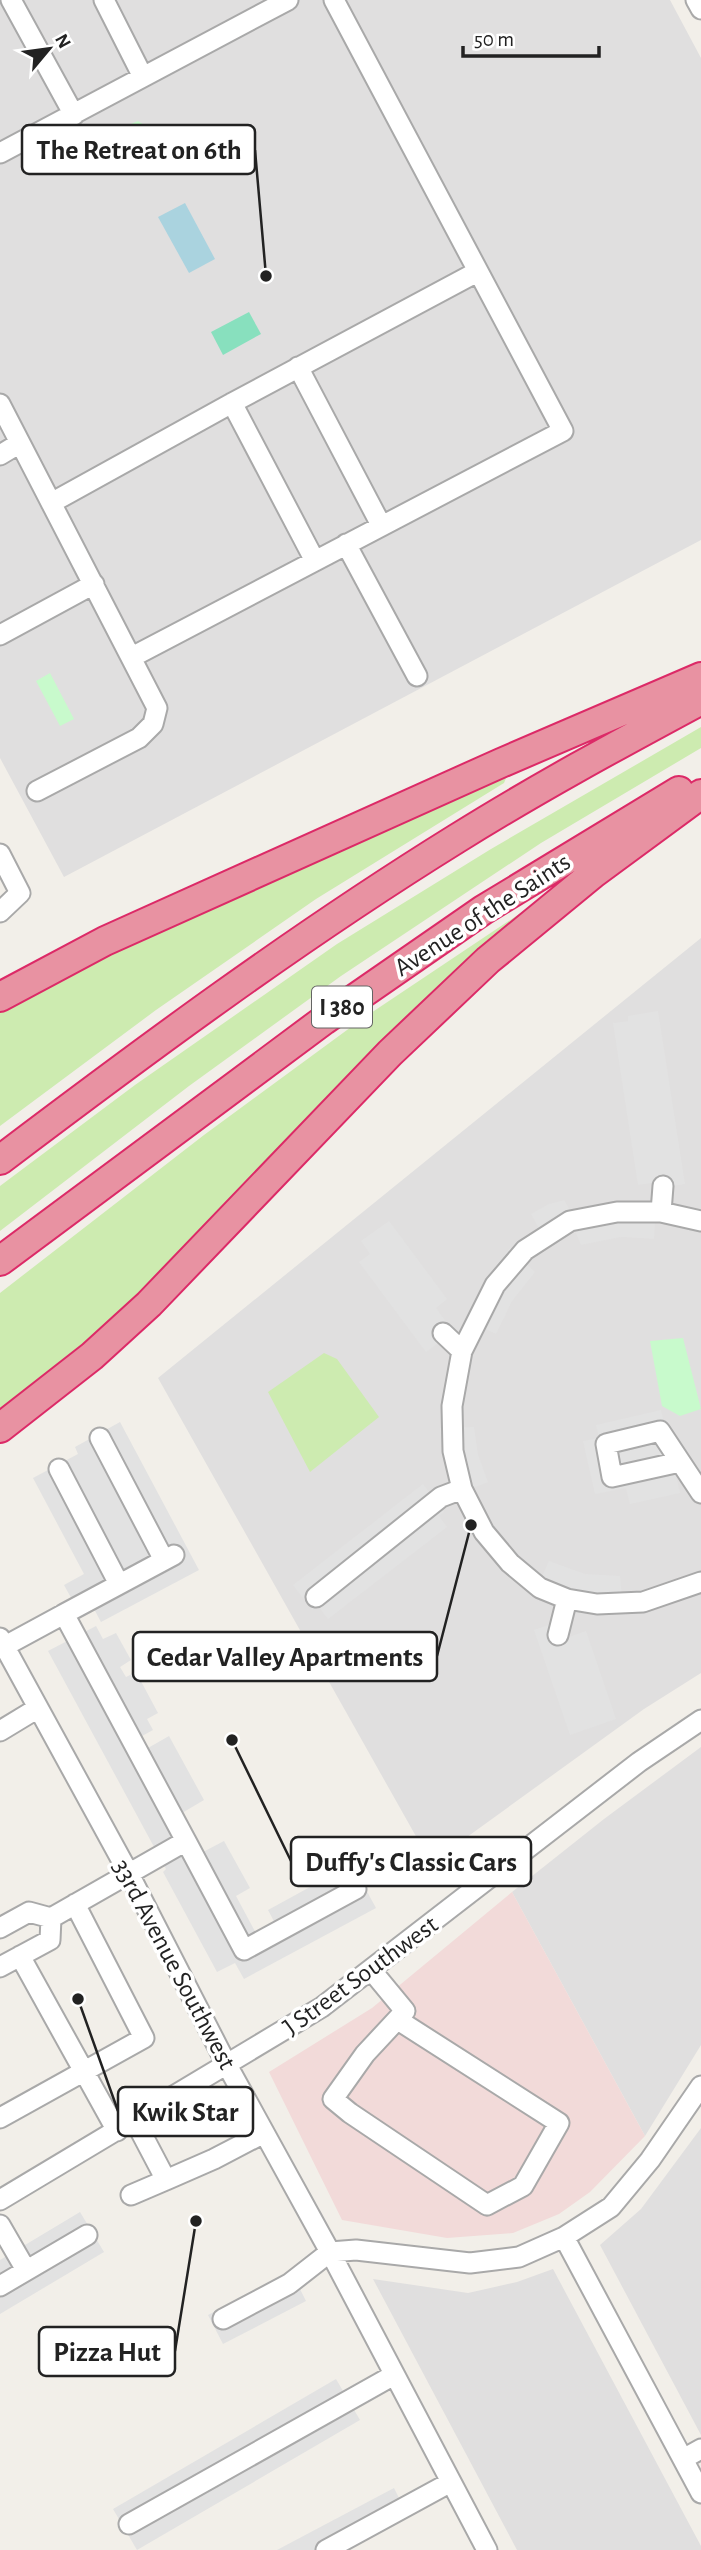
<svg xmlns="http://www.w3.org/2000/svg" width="701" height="2550" viewBox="0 0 701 2550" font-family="'Alegreya Sans',sans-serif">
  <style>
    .residential { fill: #e0dfdf }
    .commercial { fill: #f2dad9 }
    .grass { fill: #cdebb0 }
    .park { fill: #c8facc }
    .pitch { fill: #88e0be }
    .parking { fill: #e2e2e2 }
    .water { fill: #aad3df }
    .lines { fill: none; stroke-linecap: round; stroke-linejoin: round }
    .minor-casing { stroke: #a9a9a9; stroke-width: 23 }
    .highway-casing { stroke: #dc2a67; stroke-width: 32 }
    .minor { stroke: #fff; stroke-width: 19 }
    .highway { stroke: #e892a2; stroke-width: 28 }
    .labels { text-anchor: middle; stroke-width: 7; stroke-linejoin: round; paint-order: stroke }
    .shield { fill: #fff; stroke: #646464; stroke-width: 2 }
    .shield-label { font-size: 24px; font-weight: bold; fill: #222 }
    .street-label { font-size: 26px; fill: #222; stroke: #fff }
    .leader { fill: none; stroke: #222; stroke-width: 2.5 }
    .callout-dot { fill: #222; stroke: #fff; stroke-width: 2.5 }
    .callout { fill: #fff; stroke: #222; stroke-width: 2.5 }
    .callout-label { font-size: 28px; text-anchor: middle; font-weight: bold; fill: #222 }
  </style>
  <rect width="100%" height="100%" fill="#f2efe9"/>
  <path class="residential" d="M0 0H670L701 58V540L64 877 0 758Z
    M701 938V1673L644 1709 431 1863 158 1378Z
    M701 1747V2045L645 2136 512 1892 604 1819Z
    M701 2128V2435L600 2245 641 2209Z
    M553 2269 701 2546V2550H517L373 2279 468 2293 517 2282Z"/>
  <path class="commercial" d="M512 1892 645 2136 590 2192 559 2214 513 2233 447 2238 342 2220 269 2072 372 2008Z"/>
  <path class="grass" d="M701 727V748L541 843 341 976 189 1086 0 1231V1186L135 1085 337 944 491 849Z
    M502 772 506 778 504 783 316 899 156 1010 0 1126V1009L123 944Z
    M555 890 126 1308 77 1352 0 1415V1293L204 1135 362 1019Z
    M324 1353 337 1359 379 1417 310 1472 268 1392Z"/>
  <path class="park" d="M138 121 149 128 158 124 166 139 122 160 108 134Z
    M50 673 74 719 60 726 36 681Z
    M683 1338 701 1409 680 1416 662 1406 650 1341Z"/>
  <path class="pitch" d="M249 312 261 334 223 355 211 332Z"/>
  <path class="parking" d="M658 1011 685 1184 654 1189 653 1183 638 1185 613 1023 628 1021V1016Z
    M564 1200 571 1212 656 1203 654 1239 621 1237 581 1245 575 1231 547 1244 531 1214 549 1204Z
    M389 1221 447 1299 436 1308 449 1326 442 1340 426 1352 359 1262 370 1254 361 1241Z
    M510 1248 535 1272 512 1301 496 1334 466 1320 485 1280Z
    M661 1410 680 1493 630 1504 626 1488 595 1494 583 1441 599 1438 596 1425Z
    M120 1422 199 1570 101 1622 93 1607 80 1614 64 1585 84 1574 33 1478 78 1454 75 1447Z
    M474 1427 478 1455 488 1482 455 1495 444 1460 440 1428Z
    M423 1484 444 1512 439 1516 447 1527 328 1619 318 1606 312 1610 293 1585Z
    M549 1561 585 1574 620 1576 623 1609 535 1592Z
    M563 1620 569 1637 586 1631 616 1719 570 1735 534 1630Z
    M96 1626 103 1639 116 1633 131 1660 120 1667 126 1677 136 1672 158 1713 147 1719 153 1730 142 1736 148 1748 169 1736 204 1800 182 1813 203 1852 224 1841 250 1888 236 1896 257 1935 276 1925 268 1910 352 1864 376 1908 244 1979 235 1963 217 1972 163 1872 166 1869 48 1651Z
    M80 2212 104 2252 0 2314V2260Z
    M291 2271 306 2301 223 2344 208 2315Z
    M336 2379 360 2420 137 2550 113 2509Z
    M394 2488 408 2516 344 2550H277Z"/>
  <path class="water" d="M185 203 215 259 189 273 158 217Z"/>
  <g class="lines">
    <defs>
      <path id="minor" d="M11 0 74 115
        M104 0 143 77
        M696 0 701 9
        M0 153 288 0
        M298 367 381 525
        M232 403 315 561
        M0 404 157 708 153 724 139 738 37 791
        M0 455 20 443
        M51 503 232 403 477 272
        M346 544 417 676
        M0 635 94 584
        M132 657 563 431 334 0
        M0 854 20 893 0 912
        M661 1212 663 1186
        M701 1221 661 1212H617L570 1221 525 1250 495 1285 462 1351 452 1406 453 1451 462 1489 484 1532 510 1563 540 1588 567 1599 597 1604 643 1602 701 1582
        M443 1333 462 1351
        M100 1438 164 1560
        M680 1462 612 1477 606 1444 660 1431 701 1493
        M59 1469 119 1584
        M316 1597 441 1497 462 1489
        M64 1614 174 1555
        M558 1635 567 1599
        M0 1638 128 1872 227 2065 330 2252 487 2550
        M0 1731 38 1708
        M186 1841 244 1950 356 1889
        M0 1928 29 1912 51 1918
        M20 1956 117 2131
        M0 1967 50 1940 51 1918 186 1841 64 1614 5 1646
        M372 1971 405 2011 365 2054 333 2099 350 2113 487 2205 523 2186 559 2123 398 2020
        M0 2118 144 2038 75 1904
        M135 2121 166 2180 214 2159 264 2133
        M131 2195 166 2180
        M0 2200 322 2007 639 1762 701 1720
        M0 2225 26 2270
        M564 2237 701 2493
        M0 2286 87 2235
        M223 2319 289 2284 330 2252 356 2250 470 2263 519 2257 564 2237 611 2207 650 2160 701 2086
        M683 2459 701 2449
        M129 2524 394 2375
        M326 2550 451 2482"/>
      <path id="highway" d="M0 997 105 941 501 763 701 677
        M0 1160C148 1048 298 937 456 839 536 789 619 744 701 700
        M0 1261 324 1020 483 910 679 791
        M0 1428 92 1356 149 1304 390 1053 488 960 594 873 701 794"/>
    </defs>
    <use href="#minor" class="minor-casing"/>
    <use href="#highway" class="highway-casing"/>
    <use href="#minor" class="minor"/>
    <use href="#highway" class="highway"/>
  </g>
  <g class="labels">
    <rect class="shield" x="312" y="986.5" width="60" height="41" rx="5"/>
    <g class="shield-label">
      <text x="342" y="1015">I 380</text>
    </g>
    <g class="street-label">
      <text transform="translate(482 914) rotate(-33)" y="9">Avenue of the Saints</text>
      <text transform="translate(175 1964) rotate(62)" y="9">33rd Avenue Southwest</text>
      <text transform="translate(360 1975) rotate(-36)" y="9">J Street Southwest</text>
    </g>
  </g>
  <path class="leader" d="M266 276L255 150M471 1525L437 1656M232 1740L291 1861M78 1999L118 2111M196 2221L175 2351"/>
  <g class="callout-dot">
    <circle cx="266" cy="276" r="7"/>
    <circle cx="471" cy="1525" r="7"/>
    <circle cx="232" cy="1740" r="7"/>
    <circle cx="78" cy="1999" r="7"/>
    <circle cx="196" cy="2221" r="7"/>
  </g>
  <g class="callout">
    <rect x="22" y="125" width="233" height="49" rx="7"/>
    <rect x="133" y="1632" width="304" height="49" rx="7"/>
    <rect x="291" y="1837" width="240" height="49" rx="7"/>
    <rect x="118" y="2087" width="135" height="49" rx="7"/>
    <rect x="39" y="2327" width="136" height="49" rx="7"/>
  </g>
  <g class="callout-label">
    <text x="139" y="159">The Retreat on 6th</text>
    <text x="285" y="1666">Cedar Valley Apartments</text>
    <text x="411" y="1871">Duffy's Classic Cars</text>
    <text x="185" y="2121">Kwik Star</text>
    <text x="107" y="2361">Pizza Hut</text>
  </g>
  <g transform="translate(49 49) rotate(61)" stroke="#ffffff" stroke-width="5" paint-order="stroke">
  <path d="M0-5L12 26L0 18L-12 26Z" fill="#222222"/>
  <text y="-10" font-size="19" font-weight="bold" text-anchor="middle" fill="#222222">N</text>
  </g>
  <path d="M463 46v10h136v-10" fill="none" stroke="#222222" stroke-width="3.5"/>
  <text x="474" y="46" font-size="21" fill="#222222" stroke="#ffffff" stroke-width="5" paint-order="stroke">50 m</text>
</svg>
